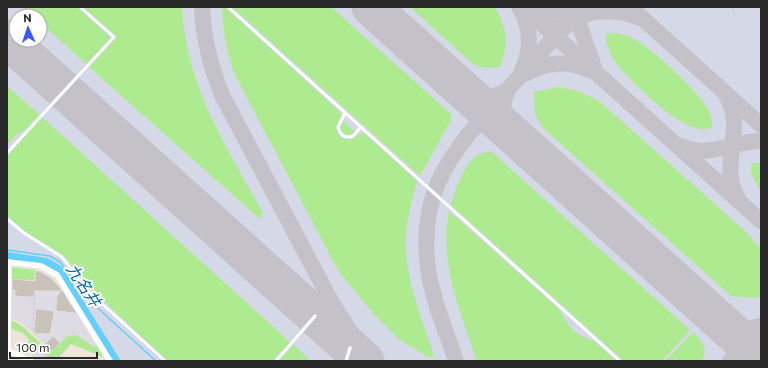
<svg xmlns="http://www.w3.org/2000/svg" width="768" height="368" viewBox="0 0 768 368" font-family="Commissioner,'Noto Sans JP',sans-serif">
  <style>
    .industrial { fill: #dedbe5 }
    .airport { fill: #d5d8e6; fill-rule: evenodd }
    .green { fill: #adea90 }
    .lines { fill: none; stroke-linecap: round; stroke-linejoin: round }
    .stream { stroke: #61d0fb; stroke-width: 1.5 }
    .river { stroke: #61d0fb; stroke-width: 10 }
    .taxiway { stroke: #c4c2c8; stroke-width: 16 }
    .runway { stroke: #c4c2c8; stroke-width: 39 }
    .building { fill: #c8c2b9; stroke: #c9c1b3 }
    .service-casing { stroke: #ced2e4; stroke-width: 4 }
    .minor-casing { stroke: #ced2e4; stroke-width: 6 }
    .path { stroke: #c7c7c7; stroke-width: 1; stroke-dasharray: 3 2; stroke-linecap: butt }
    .service { stroke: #fff; stroke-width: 3 }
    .minor { stroke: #fff; stroke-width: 5.5 }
    .labels { text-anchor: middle; stroke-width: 4; stroke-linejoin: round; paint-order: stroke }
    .water-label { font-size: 16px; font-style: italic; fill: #006ba7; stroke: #fff }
  </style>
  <rect width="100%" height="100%" fill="#ede5d9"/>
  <path class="industrial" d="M36 270 43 272 53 279 62 290 97 346 94 347 78 335H69L52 351 22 323 10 318 11 279 35 281Z
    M38 350 52 359 63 355 64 361H35L31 358Z"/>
  <path class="airport" d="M7 7H761V361H113L56 269 45 264 7 258ZM16 16H40V40H16Z"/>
  <path class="green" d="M23 7H77L110 37V39L86 64 40 22V16H33Z
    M83 7H182C186 87 226 145 263 213L260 219 89 67 112 41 117 39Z
    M222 7H225L341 113V118L336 128 340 137 351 140 359 134 364 133 417 181C412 200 406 221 406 241 405 281 422 318 434 356L430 358 400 340 373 313 339 272 236 77C227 55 223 31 222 7Z
    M232 7H331L449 112 451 115V120L420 176Z
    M410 7H495C507 29 509 44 500 67L485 68 473 64Z
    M609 33C618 33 627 34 636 40 652 49 723 109 711 128 687 139 629 80 615 62 610 54 606 44 606 36Z
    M7 86 40 115 28 128 17 134 7 145Z
    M558 87 575 90 598 100 744 230 761 249V296L755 298 731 296 543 128 535 115 534 92Z
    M42 117 290 342 274 359 270 361H168L92 290 62 255 26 232 7 215V157Z
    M343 121 355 132 352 134 345 135 340 129Z
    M487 152H492L690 330 662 361H624L451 205C457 187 465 155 487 152Z
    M753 163H761V193L751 173V165Z
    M449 211 559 309 569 326 578 334 595 342 616 361H477C460 311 439 264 449 211Z
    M12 267 35 270 34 280 11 279Z
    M10 320C28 326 36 343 52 351L67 336 77 335 94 347 97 346 103 357 71 344C58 359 55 364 39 350L37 351 28 346 29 340 24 334 10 328Z
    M693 332C702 341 709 348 701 361H665Z
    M293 344 311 361H278Z"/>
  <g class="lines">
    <path class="stream" d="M7 250 50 256 60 262 90 301 156 361"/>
    <path class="river" d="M7 257 46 263 58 270 115 361"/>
    <path class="taxiway" d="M202 7C203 38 211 68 223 97L333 305 356 340 373 361
      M519 7C531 27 532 49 522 70
      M523 7 761 221
      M630 7 761 125
      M574 9 595 70
      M529 10C564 26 604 0 639 18
      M525 74C545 62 568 60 589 70
      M459 86C475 97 491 101 507 90
      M507 92C500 109 502 122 514 136
      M727 97C746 130 718 166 738 198
      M681 146C709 159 733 141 761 141
      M300 303 355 344
      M719 321C732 330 747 331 761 325
      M456 361C446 331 432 299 428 268 418 190 452 152 500 98 520 76 540 53 561 30L577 18 597 11
      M730 361 761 328"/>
    <path class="runway" d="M371 7 761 358
      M7 39 365 361"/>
  </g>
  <path class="building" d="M37 271 51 279 61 290H33V296L16 295V289H13V280L36 282Z
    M62 291 68 302 75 312 57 310 58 296Z
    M37 310 53 312 49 333 35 332Z
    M53 337 59 343 52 350 46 344Z"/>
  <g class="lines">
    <defs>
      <path id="service" d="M228 7 620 361
        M345 113 338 127C340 135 345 139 353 136L361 127
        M7 153 114 37 80 7
        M7 219 24 233 62 257 88 291 165 361
        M276 361 315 316
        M346 361 350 348"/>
      <path id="minor" d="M7 262 41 266 57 275 110 361
        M7 350 31 361
        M8 361 9 262"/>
    </defs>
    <use href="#service" class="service-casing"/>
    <use href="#minor" class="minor-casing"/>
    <path class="path" d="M733 7 734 15
      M14 278 34 280
      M15 323 19 324 45 354C66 365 60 342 73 341 80 340 90 348 97 351
      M33 330 36 271"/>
    <use href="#service" class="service"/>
    <use href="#minor" class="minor"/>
  </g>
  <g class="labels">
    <g class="water-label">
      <text transform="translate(84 285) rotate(56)" y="6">九名井</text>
    </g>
  </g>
  <rect width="768" height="368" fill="none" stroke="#292929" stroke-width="16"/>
  <g transform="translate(28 28) rotate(357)"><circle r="19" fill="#ffffff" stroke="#a9a9a9"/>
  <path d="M0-3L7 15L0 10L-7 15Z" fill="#3557ff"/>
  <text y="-6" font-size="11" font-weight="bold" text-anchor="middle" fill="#292929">N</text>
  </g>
  <path d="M10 352v6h87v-6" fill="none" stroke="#292929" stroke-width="2"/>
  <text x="16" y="352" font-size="12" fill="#292929" stroke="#ffffff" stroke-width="3" paint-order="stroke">100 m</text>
</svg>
